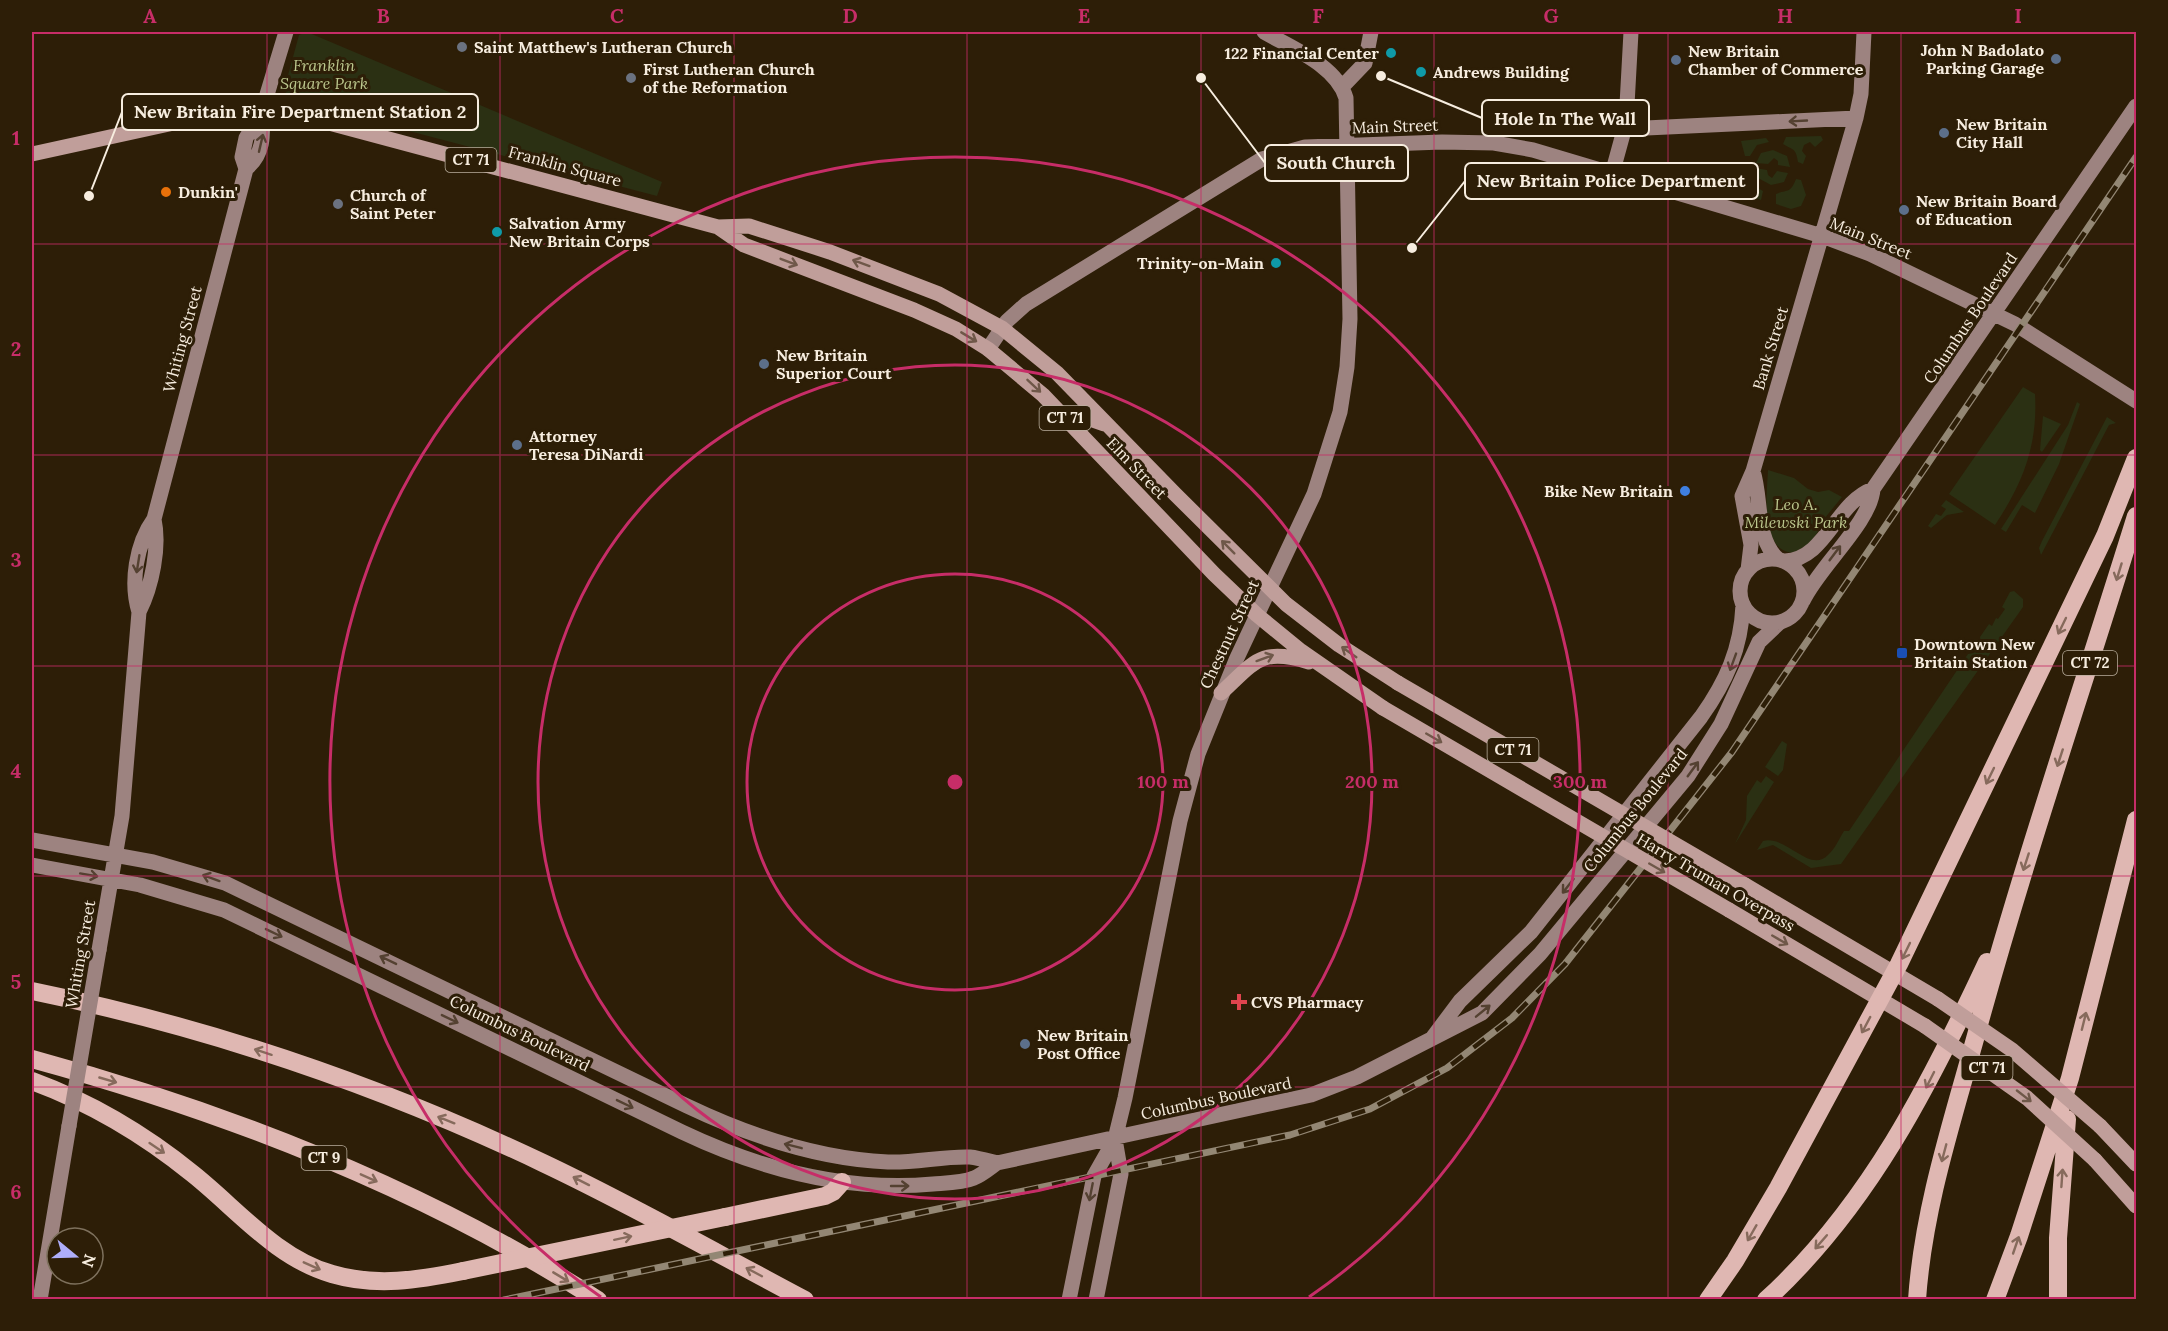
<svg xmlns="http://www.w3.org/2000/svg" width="2168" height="1331" viewBox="0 0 2168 1331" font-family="Lora,serif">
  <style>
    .green { fill: #2b3013 }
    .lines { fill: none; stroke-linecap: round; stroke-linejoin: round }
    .secondary { stroke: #9d8380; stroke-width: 15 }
    .primary { stroke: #c09e9a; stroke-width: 15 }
    .highway { stroke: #dfb7b2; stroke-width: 18 }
    .rail-casing { stroke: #938774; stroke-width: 7 }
    .rail { stroke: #2d1e07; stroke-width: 4.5; stroke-dasharray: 14; stroke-linecap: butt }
    .secondary-bridge { stroke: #9d8380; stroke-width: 15 }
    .primary-bridge { stroke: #c09e9a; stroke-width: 15 }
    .highway-bridge { stroke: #dfb7b2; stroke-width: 18 }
    .oneway { stroke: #544131 }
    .oneway2 { stroke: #6f5849 }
    .oneway3 { stroke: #866a5c }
    .grid { fill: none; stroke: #c72d68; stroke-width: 1.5; stroke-opacity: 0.55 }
    .ring { fill: none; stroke: #c72d68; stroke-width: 3 }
    .worship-dot { fill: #6b7280; stroke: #2d1e07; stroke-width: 2 }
    .culture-dot { fill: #0f9aa8; stroke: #2d1e07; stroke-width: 2 }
    .service-dot { fill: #5c6f8a; stroke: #2d1e07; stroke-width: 2 }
    .food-dot { fill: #e8710a; stroke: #2d1e07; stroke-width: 2 }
    .shop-dot { fill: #3f7fe0; stroke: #2d1e07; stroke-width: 2 }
    .transit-dot { fill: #1a4fb4; stroke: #2d1e07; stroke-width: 2 }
    .health-dot { fill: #e0444e; stroke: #2d1e07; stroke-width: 2 }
    .labels { text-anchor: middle; stroke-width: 6; stroke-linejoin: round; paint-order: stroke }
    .shield { fill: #2d1e07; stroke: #baaf9e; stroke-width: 1.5 }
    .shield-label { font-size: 15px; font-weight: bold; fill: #f7eddf }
    .poi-label { font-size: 16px; font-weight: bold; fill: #f7eddf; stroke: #2d1e07; text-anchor: start }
    .park-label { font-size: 16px; font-style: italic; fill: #bbc68d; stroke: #2d1e07 }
    .street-label { font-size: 16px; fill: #f7eddf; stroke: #2d1e07 }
    .centre { fill: #c72d68; stroke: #2d1e07; stroke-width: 3 }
    .ring-label { font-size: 18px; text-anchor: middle; font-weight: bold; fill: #c72d68; stroke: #2d1e07; stroke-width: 6; stroke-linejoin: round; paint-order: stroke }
    .leader { fill: none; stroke: #f7eddf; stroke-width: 2 }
    .callout-dot { fill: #f7eddf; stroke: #2d1e07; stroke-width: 2 }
    .callout { fill: #2d1e07; stroke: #f7eddf; stroke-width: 2 }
    .callout-label { font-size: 18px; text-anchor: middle; font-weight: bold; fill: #f7eddf }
    .neatline { fill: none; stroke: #c72d68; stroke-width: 2 }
    .grid-label { font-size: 20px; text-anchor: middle; font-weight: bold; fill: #c72d68 }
  </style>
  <rect width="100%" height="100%" fill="#2d1e07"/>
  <path class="green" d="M307 32 662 182 657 196 291 100 284 90 299 35Z
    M1821 136 1823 140 1815 147 1810 142 1804 145 1802 151 1806 156 1803 164 1798 162C1796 148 1793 150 1783 144L1786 137Z
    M1766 138 1769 142 1757 145 1750 156H1745L1741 141Z
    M1773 150 1787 156 1790 167 1778 165V161L1774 158 1768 164 1756 163 1761 153Z
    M1755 168 1767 170 1768 175 1772 178 1777 171 1788 173 1784 182 1771 185 1758 178Z
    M1744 172 1748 173C1750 187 1751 184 1763 191L1761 200 1730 190Z
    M1796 179 1801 180 1806 195 1801 206 1791 209 1776 204V194C1788 189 1790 194 1796 179Z
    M2023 387 2035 394C2038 445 2023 483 1995 525L1949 494Z
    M2077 402 2080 404 2059 464 2035 513 2022 505 2006 532 2001 529 2068 425Z
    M2043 416 2061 424 2042 452 2040 450Z
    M2107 417 2116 423 2109 425 2041 555 2039 548 2042 541Z
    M1768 470 1794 478 1808 489 1818 492 1829 490 1842 497 1824 519 1813 541 1794 553C1759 551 1767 495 1768 470Z
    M1946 500 1964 512 1947 515 1931 528 1928 526 1936 514 1941 516 1946 509 1941 506Z
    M2014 591 2023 599V607L1841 864 1811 868 1773 845 1757 850 1763 841C1787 835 1809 874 1828 855 1835 849 1839 839 1844 831H1849L1968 654 1974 653 1981 643 1980 637 1989 624 1992 626 1996 618 1998 619 2005 609 2002 607 2010 592Z
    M1782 741 1787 744 1783 770 1778 776 1765 767Z
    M1766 776 1774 782 1735 844 1746 820 1747 796 1757 780 1761 783Z"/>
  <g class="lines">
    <path class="secondary" d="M1342 87 1365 63 1371 32
      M1625 129 1856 118
      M246 169C265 153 263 134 262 111
      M1612 174 1626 123 1631 32
      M988 349 1007 321 1026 304 1262 159 1305 147 1442 142 1494 143 1533 150 1822 236 1870 254 2015 324 2136 401
      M1753 471C1762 498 1755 539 1778 559
      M1740 591a32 32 0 1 1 64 0a32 32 0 1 1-64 0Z
      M1785 561C1826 559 1836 502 1873 489
      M1748 570 1751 545 1742 496 1753 471 1856 118 1861 94 1864 32
      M1803 601C1818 568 1871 522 1873 489L2136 106
      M139 612C130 583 136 544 154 519L246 169 242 157 246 138 262 111 286 32
      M32 840 153 862 225 883 687 1106C750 1136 818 1159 888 1162 916 1163 943 1156 970 1157 979 1158 989 1161 997 1163
      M32 865 140 885 224 910 682 1132C760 1169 846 1192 933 1184 945 1183 962 1183 974 1178 982 1175 990 1168 997 1163L1311 1095 1357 1077 1482 1013 1540 954 1688 776 1721 724 1759 642 1779 623
      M99 950 122 816 139 612C152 586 160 547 154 519
      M1433 1037 1460 1001 1531 932 1701 717C1726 682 1741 649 1743 605
      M40 1300 69 1126
      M1069 1300 1094 1176 1115 1139 1125 1098 1180 821 1198 754 1236 660 1314 494 1340 412 1347 367 1350 319 1346 98C1336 65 1291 48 1264 32
      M1096 1300 1121 1174 1115 1139"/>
    <path class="primary" d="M32 154 224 112H274L329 123 718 227 744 245 914 310 956 329 988 349 1043 395 1214 574 1257 615 1301 651 1383 708
      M718 227 749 226 830 252 939 294 1002 328 1057 373 1175 494 1286 604 1339 645 1398 683
      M1062 415 1081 416 1104 424
      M1221 693C1255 662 1260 647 1309 662
      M1745 885 1938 999
      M1729 910 1925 1026
      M2100 1126 2136 1164
      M2095 1160 2136 1206"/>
    <path class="highway" d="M32 991C208 1027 381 1086 543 1163 632 1205 718 1254 805 1300
      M32 1059C230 1113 424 1189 598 1300
      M32 1081C89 1102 145 1135 193 1174 237 1209 276 1258 332 1274 376 1287 419 1280 463 1271
      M725 1217 825 1196 833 1192 842 1182
      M1708 1300 1735 1261 1778 1188 1899 964 2105 536 2136 458
      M1766 1300C1868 1207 1930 1084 1987 962
      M1917 1300C1923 1211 1951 1125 1975 1039 2023 863 2082 690 2136 516
      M1995 1300 2019 1236 2070 1078 2136 820
      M2058 1300V1238L2067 1119"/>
    <defs>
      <path id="rail" d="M504 1300 1290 1135 1370 1109 1447 1068 1512 1018 1565 964 1732 752 2136 157"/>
    </defs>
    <use href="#rail" class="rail-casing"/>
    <use href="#rail" class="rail"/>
    <path class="secondary-bridge" d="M69 1126 99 950"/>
    <path class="primary-bridge" d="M1398 683 1745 885
      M1383 708 1729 910
      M1938 999 2012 1050 2100 1126
      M1925 1026 2027 1098 2095 1160"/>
    <path class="highway-bridge" d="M463 1271 725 1217"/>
  </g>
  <defs><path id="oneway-shaft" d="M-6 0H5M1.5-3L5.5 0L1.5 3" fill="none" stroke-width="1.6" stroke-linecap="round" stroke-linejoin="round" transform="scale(1.5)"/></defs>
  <g class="oneway">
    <use href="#oneway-shaft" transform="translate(1798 121) rotate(177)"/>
    <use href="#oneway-shaft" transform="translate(261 143) rotate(-77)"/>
    <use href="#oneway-shaft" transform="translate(1835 553) rotate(-53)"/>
    <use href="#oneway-shaft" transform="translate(138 564) rotate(99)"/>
    <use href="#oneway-shaft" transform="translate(1733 662) rotate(110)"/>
    <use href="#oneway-shaft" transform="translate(1693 769) rotate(-54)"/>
    <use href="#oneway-shaft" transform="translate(89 875) rotate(10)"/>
    <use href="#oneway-shaft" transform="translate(211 878) rotate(-160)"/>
    <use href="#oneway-shaft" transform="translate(1568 886) rotate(128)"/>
    <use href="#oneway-shaft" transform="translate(274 933) rotate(26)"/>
    <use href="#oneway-shaft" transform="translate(388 960) rotate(-154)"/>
    <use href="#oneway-shaft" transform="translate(1483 1011) rotate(-39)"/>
    <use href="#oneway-shaft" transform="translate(450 1019) rotate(26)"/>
    <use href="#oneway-shaft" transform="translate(625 1104) rotate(26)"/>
    <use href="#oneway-shaft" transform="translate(793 1146) rotate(-166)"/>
    <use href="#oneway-shaft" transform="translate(900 1186)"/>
    <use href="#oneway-shaft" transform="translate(1091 1192) rotate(101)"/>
  </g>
  <g class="oneway2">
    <use href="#oneway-shaft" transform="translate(789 262) rotate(21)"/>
    <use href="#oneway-shaft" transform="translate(861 263) rotate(-160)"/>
    <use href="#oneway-shaft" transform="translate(969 337) rotate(31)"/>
    <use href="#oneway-shaft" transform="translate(1034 386) rotate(43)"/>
    <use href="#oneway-shaft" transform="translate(1228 547) rotate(-135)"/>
    <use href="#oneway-shaft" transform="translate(1349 652) rotate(-145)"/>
    <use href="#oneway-shaft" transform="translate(1265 658) rotate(-20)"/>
    <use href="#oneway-shaft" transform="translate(1434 738) rotate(30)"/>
    <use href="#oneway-shaft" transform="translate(1657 868) rotate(30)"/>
    <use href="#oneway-shaft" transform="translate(1780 940) rotate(30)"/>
    <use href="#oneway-shaft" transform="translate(2024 1096) rotate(38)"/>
  </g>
  <g class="oneway3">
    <use href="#oneway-shaft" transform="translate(2119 572) rotate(107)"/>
    <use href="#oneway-shaft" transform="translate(2062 626) rotate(116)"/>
    <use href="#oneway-shaft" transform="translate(2060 758) rotate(108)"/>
    <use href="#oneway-shaft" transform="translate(1990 776) rotate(116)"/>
    <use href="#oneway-shaft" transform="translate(2026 862) rotate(108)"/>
    <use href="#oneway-shaft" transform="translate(1906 951) rotate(116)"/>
    <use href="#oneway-shaft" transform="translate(2084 1021) rotate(-76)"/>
    <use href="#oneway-shaft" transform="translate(1866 1025) rotate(118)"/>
    <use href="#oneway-shaft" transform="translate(263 1052) rotate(-162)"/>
    <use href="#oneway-shaft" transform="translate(108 1080) rotate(16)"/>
    <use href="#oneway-shaft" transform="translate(1930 1080) rotate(117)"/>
    <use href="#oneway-shaft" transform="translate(446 1120) rotate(-158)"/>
    <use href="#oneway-shaft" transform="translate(157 1148) rotate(34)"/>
    <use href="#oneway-shaft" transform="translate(1944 1153) rotate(105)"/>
    <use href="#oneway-shaft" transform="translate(369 1178) rotate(24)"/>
    <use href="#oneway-shaft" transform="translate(2062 1178) rotate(-86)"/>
    <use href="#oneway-shaft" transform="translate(581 1181) rotate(-153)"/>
    <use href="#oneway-shaft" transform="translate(1752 1233) rotate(120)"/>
    <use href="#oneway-shaft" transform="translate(623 1238) rotate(-12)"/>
    <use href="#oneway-shaft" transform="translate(1821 1242) rotate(131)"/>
    <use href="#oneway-shaft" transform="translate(2016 1245) rotate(-71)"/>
    <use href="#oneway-shaft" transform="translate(312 1266) rotate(24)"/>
    <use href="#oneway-shaft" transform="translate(754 1272) rotate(-152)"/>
    <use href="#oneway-shaft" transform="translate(561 1277) rotate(31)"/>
  </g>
  <path class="grid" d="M267 32V1300M500 32V1300M734 32V1300M967 32V1300M1201 32V1300M1434 32V1300M1668 32V1300M1901 32V1300M32 244H2136M32 455H2136M32 666H2136M32 876H2136M32 1087H2136"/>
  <g class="ring">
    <circle cx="955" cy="782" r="208"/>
    <circle cx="955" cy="782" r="417"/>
    <path d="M601 1297A625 625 0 1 1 1309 1297"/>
  </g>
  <g class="worship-dot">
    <circle cx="462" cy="47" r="6"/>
    <circle cx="631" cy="78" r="6"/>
    <circle cx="338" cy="204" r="6"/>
  </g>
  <g class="culture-dot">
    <circle cx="1391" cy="53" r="6"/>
    <circle cx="1421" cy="72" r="6"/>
    <circle cx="497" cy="232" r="6"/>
    <circle cx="1276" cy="263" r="6"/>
  </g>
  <g class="service-dot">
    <circle cx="2056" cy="59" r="6"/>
    <circle cx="1676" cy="60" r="6"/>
    <circle cx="1944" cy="133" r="6"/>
    <circle cx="1904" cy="210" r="6"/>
    <circle cx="764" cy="364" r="6"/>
    <circle cx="517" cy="445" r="6"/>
    <circle cx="1025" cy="1044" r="6"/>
  </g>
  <circle class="food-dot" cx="166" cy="192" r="6"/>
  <circle class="shop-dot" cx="1685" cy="491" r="6"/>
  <rect class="transit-dot" x="1896" y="647" width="12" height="12" rx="3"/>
  <path class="health-dot" d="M1236 993h6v6h6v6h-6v6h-6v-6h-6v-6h6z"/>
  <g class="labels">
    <g class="shield">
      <rect x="445.5" y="148" width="51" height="24" rx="4.5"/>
      <rect x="1039.5" y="406" width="51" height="24" rx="4.5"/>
      <rect x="2063" y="651" width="54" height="24" rx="4.5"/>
      <rect x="1487.5" y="738" width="51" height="24" rx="4.5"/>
      <rect x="1961.5" y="1056" width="51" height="24" rx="4.5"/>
      <rect x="301.5" y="1146" width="45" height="24" rx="4.5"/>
    </g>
    <g class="shield-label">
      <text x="471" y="165">CT 71</text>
      <text x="1065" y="423">CT 71</text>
      <text x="2090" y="668">CT 72</text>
      <text x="1513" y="755">CT 71</text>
      <text x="1987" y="1073">CT 71</text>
      <text x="324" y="1163">CT 9</text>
    </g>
    <g class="poi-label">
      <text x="474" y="53">Saint Matthew's Lutheran Church</text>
      <text x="2044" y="56" text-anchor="end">John N Badolato<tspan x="2044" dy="18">Parking Garage</tspan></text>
      <text x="1688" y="57">New Britain<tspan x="1688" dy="18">Chamber of Commerce</tspan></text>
      <text x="1379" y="59" text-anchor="end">122 Financial Center</text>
      <text x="643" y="75">First Lutheran Church<tspan x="643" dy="18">of the Reformation</tspan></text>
      <text x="1433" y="78">Andrews Building</text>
      <text x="1956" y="130">New Britain<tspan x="1956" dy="18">City Hall</tspan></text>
      <text x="178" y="198">Dunkin'</text>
      <text x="350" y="201">Church of<tspan x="350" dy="18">Saint Peter</tspan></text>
      <text x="1916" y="207">New Britain Board<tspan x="1916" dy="18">of Education</tspan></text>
      <text x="509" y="229">Salvation Army<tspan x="509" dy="18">New Britain Corps</tspan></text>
      <text x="1264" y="269" text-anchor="end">Trinity-on-Main</text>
      <text x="776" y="361">New Britain<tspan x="776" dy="18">Superior Court</tspan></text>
      <text x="529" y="442">Attorney<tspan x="529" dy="18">Teresa DiNardi</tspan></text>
      <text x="1673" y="497" text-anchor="end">Bike New Britain</text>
      <text x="1914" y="650">Downtown New<tspan x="1914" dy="18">Britain Station</tspan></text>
      <text x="1251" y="1008">CVS Pharmacy</text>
      <text x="1037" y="1041">New Britain<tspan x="1037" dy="18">Post Office</tspan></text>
    </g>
    <g class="park-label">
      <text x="324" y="71">Franklin<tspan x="324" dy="18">Square Park</tspan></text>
      <text x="1796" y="510">Leo A.<tspan x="1796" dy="18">Milewski Park</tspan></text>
    </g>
    <g class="street-label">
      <text transform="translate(1395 126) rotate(-2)" y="6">Main Street</text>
      <text transform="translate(565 166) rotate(15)" y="6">Franklin Square</text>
      <text transform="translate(1871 238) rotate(22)" y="6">Main Street</text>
      <text transform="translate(1970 318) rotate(-56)" y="6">Columbus Boulevard</text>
      <text transform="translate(182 339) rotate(-75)" y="6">Whiting Street</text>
      <text transform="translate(1770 348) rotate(-73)" y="6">Bank Street</text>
      <text transform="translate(1137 468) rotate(46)" y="6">Elm Street</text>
      <text transform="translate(1229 634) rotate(-65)" y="6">Chestnut Street</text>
      <text transform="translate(1635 810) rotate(-51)" y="6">Columbus Boulevard</text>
      <text transform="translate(1716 882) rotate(30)" y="6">Harry Truman Overpass</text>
      <text transform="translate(80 954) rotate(-80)" y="6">Whiting Street</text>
      <text transform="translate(520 1033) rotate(26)" y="6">Columbus Boulevard</text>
      <text transform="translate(1216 1098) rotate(-12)" y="6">Columbus Boulevard</text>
    </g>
  </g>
  <circle cx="955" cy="782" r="9" class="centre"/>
  <g class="ring-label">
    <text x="1163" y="788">100 m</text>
    <text x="1372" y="788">200 m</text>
    <text x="1580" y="788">300 m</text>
  </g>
  <path class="leader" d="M89 196L122 112M1381 76L1482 118M1201 78L1265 163M1412 248L1465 181"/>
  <g class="callout-dot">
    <circle cx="89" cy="196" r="6"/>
    <circle cx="1381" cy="76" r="6"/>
    <circle cx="1201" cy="78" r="6"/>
    <circle cx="1412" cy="248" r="6"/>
  </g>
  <g class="callout">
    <rect x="122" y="94" width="356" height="36" rx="6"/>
    <rect x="1482" y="100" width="167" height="36" rx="6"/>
    <rect x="1265" y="145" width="143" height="36" rx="6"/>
    <rect x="1465" y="163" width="293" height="36" rx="6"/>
  </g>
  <g class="callout-label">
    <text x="300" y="118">New Britain Fire Department Station 2</text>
    <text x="1565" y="125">Hole In The Wall</text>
    <text x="1336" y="169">South Church</text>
    <text x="1611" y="187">New Britain Police Department</text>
  </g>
  <rect width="2168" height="1331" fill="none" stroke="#2d1e07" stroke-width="66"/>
  <g transform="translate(75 1256) rotate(109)"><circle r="28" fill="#2d1e07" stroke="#7e715d" stroke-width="1.5"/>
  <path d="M0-4.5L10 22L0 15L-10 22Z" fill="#aeaefb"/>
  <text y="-9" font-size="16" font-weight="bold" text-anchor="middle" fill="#f7eddf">N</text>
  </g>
  <rect x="33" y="33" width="2102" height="1265" class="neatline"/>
  <g class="grid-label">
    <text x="150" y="23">A</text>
    <text x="383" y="23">B</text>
    <text x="617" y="23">C</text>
    <text x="850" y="23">D</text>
    <text x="1084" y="23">E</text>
    <text x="1318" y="23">F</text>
    <text x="1551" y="23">G</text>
    <text x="1785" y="23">H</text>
    <text x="2018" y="23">I</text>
    <text x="16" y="145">1</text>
    <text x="16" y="356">2</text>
    <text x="16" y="567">3</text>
    <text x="16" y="778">4</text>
    <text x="16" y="989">5</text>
    <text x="16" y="1199">6</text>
  </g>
</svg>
